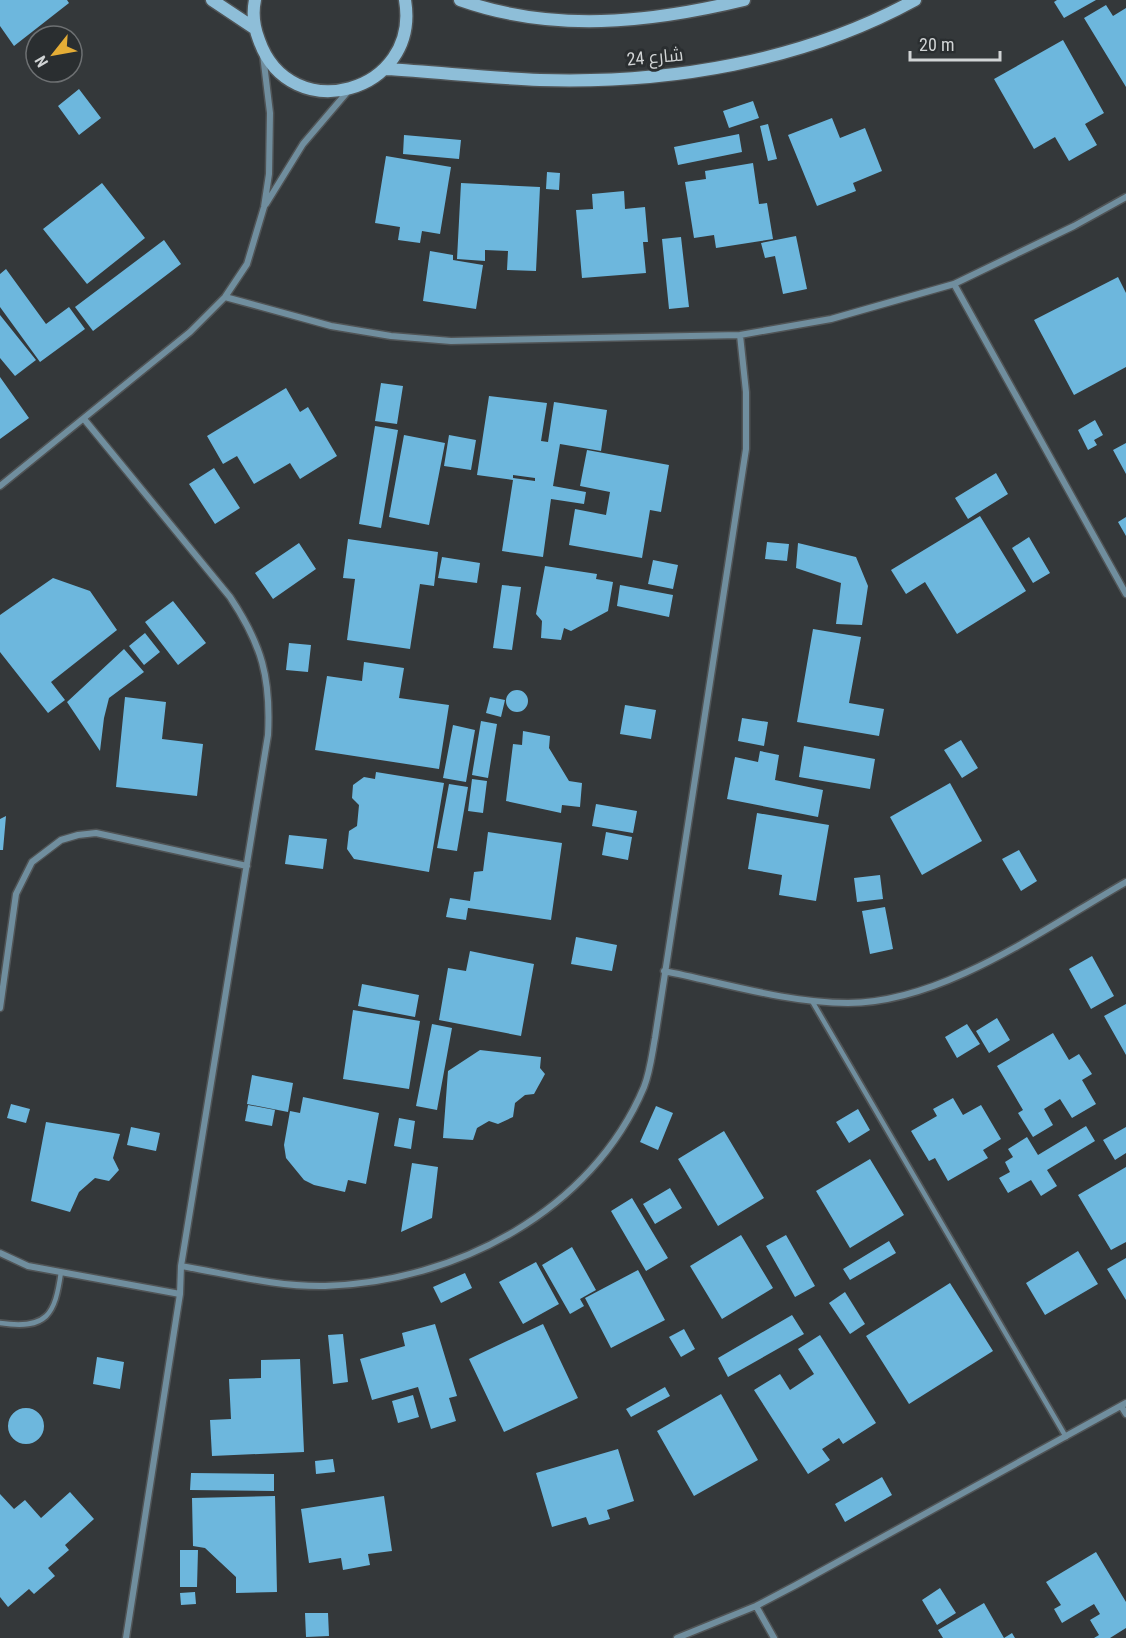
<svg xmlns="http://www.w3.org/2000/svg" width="1126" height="1638" viewBox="0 0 1126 1638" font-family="'Roboto Condensed',Cairo,sans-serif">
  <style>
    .building { fill: #6db7dd; fill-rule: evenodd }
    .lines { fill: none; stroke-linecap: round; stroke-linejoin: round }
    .lane-casing { stroke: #505456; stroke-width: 8 }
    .street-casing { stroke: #505456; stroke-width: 9 }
    .secondary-casing { stroke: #505456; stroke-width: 15 }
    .lane { stroke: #708e9e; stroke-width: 4.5 }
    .street { stroke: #708e9e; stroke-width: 6 }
    .secondary { stroke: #8ebed8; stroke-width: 12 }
    .labels { text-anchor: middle; stroke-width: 6; stroke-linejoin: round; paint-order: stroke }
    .street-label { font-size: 18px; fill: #d1d4d5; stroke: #2a2e30 }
  </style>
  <rect width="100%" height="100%" fill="#34383a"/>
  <path class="building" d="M0 0H67L69 3 14 46 0 26Z
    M1057 0H1096L1064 18 1054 2Z
    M1106 5 1113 16 1126 8V87L1084 18Z
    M1063 40 1104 113 1085 124 1097 145 1069 161 1055 137 1034 149 994 79Z
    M79 89 101 118 79 135 58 106Z
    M753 101 759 118 729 128 723 111Z
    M832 118 840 138 865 128 882 171 853 183 856 191 817 206 788 135Z
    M768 124 777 159 768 161 760 126Z
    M739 134 742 152 678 165 674 147Z
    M404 135 461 140 459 159 403 154Z
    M386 156 451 167 440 234 422 231 420 243 398 240 400 227 375 223Z
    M753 163 759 204 767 203 773 239 716 248 714 235 694 238 685 182 706 179 705 171Z
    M547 172 560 173 559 190 546 189Z
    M102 183 145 238 87 284 43 229Z
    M461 183 540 187 536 271 507 270 508 251 485 250V261L457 259Z
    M624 191 625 209 645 207 648 242H643L646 273 582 278 576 210 593 209 592 194Z
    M796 236 807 289 783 294 775 256 765 258 761 243Z
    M681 237 689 307 669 309 662 239Z
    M164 240 181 264 93 331 75 307Z
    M430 251 453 255V260L483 265 476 309 423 301Z
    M6 269 46 324 69 307 85 329 40 362 0 307V274Z
    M1118 277 1126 293V367L1074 395 1034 320Z
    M0 315 36 360 15 376 0 358Z
    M0 377 29 418 0 439Z
    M381 383 403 386 397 424 375 421Z
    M286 388 300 412 308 407 337 456 300 479 290 463 254 484 237 456 223 464 207 436Z
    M489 396 547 403 541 441 548 442 554 402 607 410 601 451 560 444 553 486 586 492 584 504 551 499 543 557 502 551 513 480 477 475ZM513 475 535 478V481L513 478Z
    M1095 420 1103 435 1094 440 1097 445 1088 450 1078 430Z
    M375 426 398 430 381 528 359 524Z
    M404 435 445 443 429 525 389 517Z
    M449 435 476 440 471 470 444 466Z
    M1126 443V474L1113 450Z
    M587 450 669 465 661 512 650 510 642 558 569 545 575 509 606 515 610 492 580 486Z
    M214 468 240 508 215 524 189 484Z
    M996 473 1008 494 968 519 955 498Z
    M980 516 1026 591 957 634 925 582 906 594 891 570Z
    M1126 517V536L1118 522Z
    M1029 537 1050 573 1033 583 1012 548Z
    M348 539 438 552 434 586 420 584 410 649 347 640 355 579 343 578Z
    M767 542 789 544 787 561 765 559Z
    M299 543 316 569 273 599 255 573Z
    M798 543 856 557 868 586 862 625 836 624 841 583 796 568Z
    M442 557 480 563 477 583 438 578Z
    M653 560 678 565 673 589 648 584Z
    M545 566 597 574 596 579 613 582 608 611 571 631 564 628 561 640 541 638 542 621 536 614Z
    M53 578 90 591 117 630 51 682 65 700 48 713 0 652V615Z
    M502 585 521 587 512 650 493 648Z
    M620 585 673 595 669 617 617 606Z
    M173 601 206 643 178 665 145 622Z
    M813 629 861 637 849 703 884 709 879 736 797 722Z
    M145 633 160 652 144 665 129 646Z
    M289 643 311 645 308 672 286 670Z
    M124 649 144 672 109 698 104 718 100 751 67 702Z
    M364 662 404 668 399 698 449 705 439 769 315 750 327 676 362 681Z
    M506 701a11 11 0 1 1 22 0a11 11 0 1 1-22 0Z
    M125 697 166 702 162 739 203 744 197 796 116 787Z
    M490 697 505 700 501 717 486 713Z
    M625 705 656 710 651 739 620 734Z
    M742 718 768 722 764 746 738 741Z
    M481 721 497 724 488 778 472 775Z
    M453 725 475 730 466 782 443 778Z
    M523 731 550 736 549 748 569 781 582 783 580 807 562 805 561 813 506 801 513 744 522 745Z
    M961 740 978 768 962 778 944 750Z
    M804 746 875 759 870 789 799 777Z
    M760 751 779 755 775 780 823 790 818 817 727 799 735 757 758 762Z
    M376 772 444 783 429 872 354 859 347 849 349 831 357 826 359 805 352 798 353 785 364 777 375 779Z
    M472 779 487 781 483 813 468 811Z
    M950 783 982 841 922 875 890 817Z
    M449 784 468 787 457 851 437 848Z
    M596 804 637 811 633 833 592 826Z
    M757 813 829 825 816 901 779 895 782 875 748 869Z
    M6 816 3 850H0V819Z
    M488 832 562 843 551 920 468 908 466 920 446 917 450 898 470 901 474 872 483 871Z
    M606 832 632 837 628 860 602 855Z
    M289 835 327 839 323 869 285 864Z
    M1019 850 1037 881 1021 891 1002 859Z
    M880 875 883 899 857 902 854 878Z
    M885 907 893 949 870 954 862 911Z
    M576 937 617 945 612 971 571 964Z
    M470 951 534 964 521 1036 439 1020 448 968 466 971Z
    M1092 956 1114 996 1091 1009 1069 969Z
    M362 984 419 995 415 1017 358 1006Z
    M1126 1004V1055L1104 1016Z
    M353 1010 420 1021 409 1089 343 1079Z
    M997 1018 1010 1040 989 1053 976 1031Z
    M432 1024 452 1028 437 1110 416 1106Z
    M967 1024 980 1044 957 1058 945 1037Z
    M1053 1033 1069 1060 1079 1054 1092 1074 1082 1080 1096 1104 1072 1118 1060 1099 1044 1109 1053 1125 1033 1137 1018 1113 1023 1110 997 1066Z
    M480 1050 541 1057 540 1068 545 1074 534 1094 525 1095 515 1103 513 1117 498 1124 489 1121 477 1128 473 1140 443 1138 448 1071Z
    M252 1075 293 1083 288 1112 247 1104Z
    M303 1097 379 1113 366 1184 348 1180 345 1192 314 1185 304 1180 286 1158 284 1145 290 1111 300 1113Z
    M953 1098 963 1115 981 1105 1001 1139 983 1150 988 1158 948 1181 935 1158 929 1161 911 1131 937 1116 933 1109Z
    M11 1104 30 1109 26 1123 7 1118Z
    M248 1105 275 1110 272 1126 245 1121Z
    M656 1106 673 1113 658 1150 640 1142Z
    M858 1109 870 1130 849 1143 836 1122Z
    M399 1118 415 1121 411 1149 394 1146Z
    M46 1122 120 1134 113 1158 119 1170 109 1181 95 1178 79 1192 70 1212 31 1201Z
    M1086 1126 1095 1141 1047 1170 1057 1186 1041 1196 1031 1180 1008 1193 999 1178 1010 1172 1005 1162 1013 1157 1008 1149 1027 1137 1038 1155Z
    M131 1127 160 1133 156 1151 127 1145Z
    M1126 1127V1153L1115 1160 1103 1140Z
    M724 1131 764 1198 718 1226 678 1159Z
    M870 1159 904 1215 850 1248 816 1191Z
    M412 1163 438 1167 432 1218 401 1232Z
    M1126 1167V1242L1111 1250 1078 1195Z
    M670 1188 682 1208 655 1224 643 1204Z
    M632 1198 668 1258 646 1271 611 1211Z
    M741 1235 773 1288 722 1319 690 1266Z
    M786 1235 815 1286 795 1297 766 1246Z
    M889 1241 896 1253 850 1280 843 1269Z
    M572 1247 596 1290 580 1299 584 1306 570 1314 542 1265Z
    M1078 1251 1098 1284 1045 1315 1026 1283Z
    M1126 1258V1300L1107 1269Z
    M536 1262 559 1304 523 1324 499 1282Z
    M638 1270 665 1320 611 1348 585 1298Z
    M465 1273 472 1288 441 1303 433 1287Z
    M950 1283 993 1351 909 1404 866 1336Z
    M845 1292 865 1324 850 1334 829 1303Z
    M792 1315 804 1334 728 1377 718 1358Z
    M435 1324 457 1396 449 1398 456 1421 431 1429 418 1387 372 1400 360 1359 405 1346 402 1333Z
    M543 1324 578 1398 504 1432 469 1359Z
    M684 1329 695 1349 681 1357 669 1337Z
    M343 1334 348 1382 333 1384 328 1335Z
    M820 1335 876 1423 843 1444 839 1438 822 1449 830 1460 808 1474 754 1390 780 1374 790 1390 814 1374 798 1349Z
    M97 1357 124 1362 120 1389 93 1384Z
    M300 1359 304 1452 212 1456 210 1420 231 1419 229 1379 261 1378V1360Z
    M665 1387 670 1396 631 1417 626 1409Z
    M721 1394 758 1460 694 1496 657 1431Z
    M413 1395 419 1417 398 1423 392 1401Z
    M8 1426a18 18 0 1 1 36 0a18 18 0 1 1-36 0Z
    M618 1449 634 1501 607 1510 610 1519 589 1525 586 1517 552 1527 536 1473Z
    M333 1459 335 1472 316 1474 315 1461Z
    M191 1473 274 1474V1491L190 1490Z
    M882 1477 892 1495 845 1522 835 1504Z
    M70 1492 94 1519 65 1545 69 1550 48 1568 55 1576 34 1594 29 1589 8 1607 0 1597V1494L14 1509 25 1500 41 1518Z
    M275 1496 277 1592 236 1593V1577L205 1548 193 1546 192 1498Z
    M384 1496 392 1551 368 1554 370 1565 343 1570 341 1558 309 1563 301 1509Z
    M180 1550H198L197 1587H180Z
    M1096 1552 1126 1602V1628L1110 1638H1094L1099 1635 1090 1620 1100 1614 1094 1604 1062 1623 1054 1609 1061 1605 1046 1582Z
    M940 1588 956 1613 937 1625 922 1600Z
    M195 1592 196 1604 181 1605 180 1593Z
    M984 1603 1004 1638 1012 1633 1015 1638H943L938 1630Z
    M305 1613H328L329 1636 306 1637Z"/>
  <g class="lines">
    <defs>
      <path id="lane" d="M812 1001 1066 1437
        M0 1323C47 1330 55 1315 61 1272"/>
      <path id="street" d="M266 204 303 144 349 90
        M954 284 1126 594
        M225 297 331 326 391 336 451 341 740 335 831 319 954 284 1074 226 1126 197
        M84 419 230 597C262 645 271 678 268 735L181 1266 180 1294 126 1638
        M0 486 190 332 225 297 247 264 264 207 269 174 270 113 263 55
        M664 971C724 983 787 1003 848 1003 943 1003 1045 928 1126 882
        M0 1008 16 894 32 862 61 840 78 835 96 833 247 866
        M0 1253 28 1266 180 1294
        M181 1266C228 1274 277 1287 325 1286 456 1282 592 1211 644 1087 650 1072 652 1054 655 1038L746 449V392L740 335
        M1121 1406 1126 1414
        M756 1606 774 1638
        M677 1638 756 1606 796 1585 1126 1403"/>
      <path id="secondary" d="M212 0 254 28
        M255 0C252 14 254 27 259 40 290 129 421 93 405 0
        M460 0C553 33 649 23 744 0
        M386 69C437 72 489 78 540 80 668 84 802 62 915 0"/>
    </defs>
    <use href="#lane" class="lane-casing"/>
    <use href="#street" class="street-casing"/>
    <use href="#secondary" class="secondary-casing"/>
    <use href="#lane" class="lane"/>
    <use href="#street" class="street"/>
    <use href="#secondary" class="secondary"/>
  </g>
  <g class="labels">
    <g class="street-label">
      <text transform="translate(655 57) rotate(-5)" y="6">شارع 24</text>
    </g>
  </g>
  <g transform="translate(54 54) rotate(239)"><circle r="28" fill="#2a2e30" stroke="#6d7072" stroke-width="1.5"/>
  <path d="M0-4.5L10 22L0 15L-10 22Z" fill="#e5ad36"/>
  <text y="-9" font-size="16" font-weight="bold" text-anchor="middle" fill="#d1d4d5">N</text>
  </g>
  <path d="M910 51v9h90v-9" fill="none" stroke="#d1d4d5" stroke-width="3"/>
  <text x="919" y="51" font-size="18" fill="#d1d4d5" stroke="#2a2e30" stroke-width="4.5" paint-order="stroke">20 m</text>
</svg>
